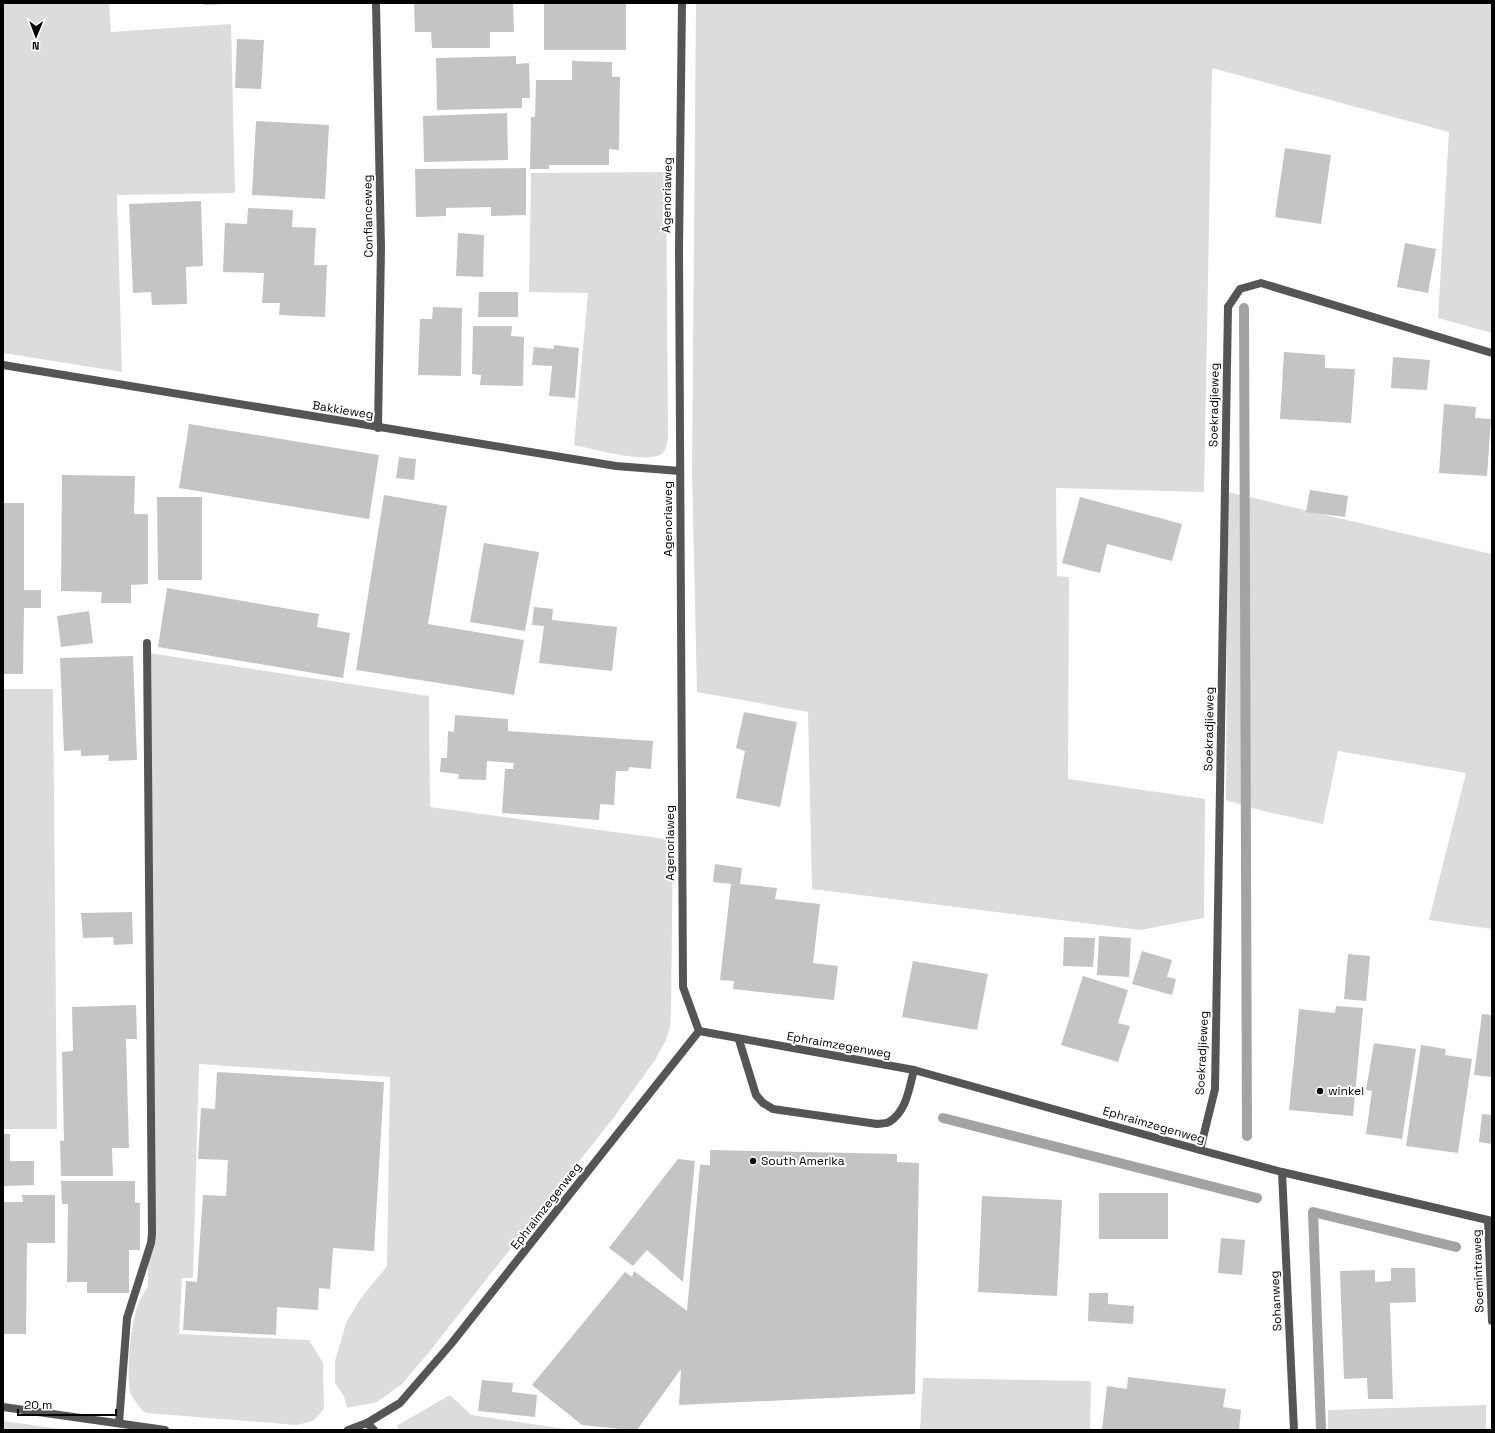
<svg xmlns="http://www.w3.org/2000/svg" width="1495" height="1433" viewBox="0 0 1495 1433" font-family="'Space Grotesk',sans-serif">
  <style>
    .green { fill: #dcdcdc }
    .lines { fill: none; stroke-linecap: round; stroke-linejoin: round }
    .stream { stroke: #a3a3a3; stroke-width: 10 }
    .building { fill: #c4c4c4 }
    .service { stroke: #555; stroke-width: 8 }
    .minor { stroke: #555; stroke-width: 8 }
    .poi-dot { fill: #000; stroke: #fff; stroke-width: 1.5 }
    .labels { text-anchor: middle; stroke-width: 4; stroke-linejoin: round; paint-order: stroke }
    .street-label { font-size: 12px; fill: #000; stroke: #fff }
    .poi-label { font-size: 12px; fill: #000; stroke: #fff; text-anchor: start }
  </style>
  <rect width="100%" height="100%" fill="#fff"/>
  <path class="green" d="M3 3H109L111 32 231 24 235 193 117 195 122 372 3 353Z
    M696 3H1492V333L1438 318 1449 132 1212 68 1204 492 1056 488 1057 576 1069 577 1068 779 1205 799 1204 918 1140 930 812 889 808 712 697 692 692 472Z
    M666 172 668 436C667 443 667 451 660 455 644 463 593 449 574 445L588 293 529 292 531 173Z
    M1228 492 1491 554 1492 550V929L1429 920 1466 773 1338 751 1323 824 1263 811 1226 800Z
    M149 653 429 696 430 807 673 840 671 1009 670 1028 665 1042 655 1060 614 1117 430 1351 402 1384 377 1402 347 1408 344 1396 335 1383V1361L346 1323 361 1298 387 1266 390 1077 199 1064 193 1278H182L179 1334 309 1340 323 1363 324 1409 313 1421 297 1425 146 1413C140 1408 134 1401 131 1394 125 1378 131 1327 136 1311 138 1302 144 1293 148 1286Z
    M3 689H53L57 1129H3Z
    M923 1378 1091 1381 1090 1430H920Z
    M450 1395 471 1415 573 1430H398V1425Z
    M1486 1405V1430H1328V1410Z
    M3 1421 68 1430H3Z"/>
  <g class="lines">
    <path class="stream" d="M1244 308 1247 1136
      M943 1118 1257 1198
      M1321 1430 1313 1212 1456 1247"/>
  </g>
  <path class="building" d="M204 3H223V4L204 5Z
    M414 3H513L514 32H490V48H432L431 32H415Z
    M544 3H626V50H544Z
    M237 39 264 40 261 89 235 88Z
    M516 56V64L529 63 530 98H522V108L437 110 436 58Z
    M572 61 612 62V77H620L619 150 609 149V165H549V169H530L531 117H535L536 80H572Z
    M507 113 508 160 424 162 423 116Z
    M256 121 329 125 325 199 252 195Z
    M1285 148 1331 155 1321 224 1275 217Z
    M526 168V215L491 216V207L446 208V216L416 217 415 169Z
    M201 201 203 266 186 267 187 304 152 305 151 292 133 293 129 204Z
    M248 208 293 210 292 227 316 228 314 265H327L325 317 279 315 280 303H262L264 273 223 272 225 223 247 224Z
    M458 233 484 235 483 277 456 276Z
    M1405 243 1436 249 1428 293 1397 287Z
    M479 292H518V317H478Z
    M433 307 462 308 461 376 418 375 420 319H432Z
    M473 326H512L511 336 524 337 523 386 480 385 481 375 472 374Z
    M554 345 579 348 575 398 549 396 552 366 532 365 534 347 554 349Z
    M1284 352 1325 355V368L1355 369 1351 423 1280 419Z
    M1393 357 1430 360 1427 390 1391 388Z
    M1444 404 1476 407 1475 418 1491 419 1487 476 1439 473Z
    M189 424 379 455 369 519 179 488Z
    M399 457 416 459 414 480 396 478Z
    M62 475 135 476 134 514H148V584L131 585V603H101L102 592 61 591Z
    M1310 490 1348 496 1345 517 1306 512Z
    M384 495 447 506 428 624 524 640 514 695 356 670Z
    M157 497H202V580H158Z
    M1080 497 1182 524 1172 561 1107 544 1100 573 1062 563Z
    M3 503H24V590H41V608H24L23 674H3Z
    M484 543 539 552 525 631 470 622Z
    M167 588 319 614 317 627 350 633 343 678 158 647Z
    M534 607 553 609 552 620 617 627 612 671 539 663 544 626 532 625Z
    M89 611 93 643 61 647 57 616Z
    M133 656 137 760 108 761 109 755 81 756V750L64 751 60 658Z
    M744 712 797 722 780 807 736 798 745 751 736 748Z
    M455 715 508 719V731L653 741 651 769 629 767 628 771H616L614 805 600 804 599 820 502 813 505 769H513L514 763 487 761 486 780 458 779 459 774 440 772 441 758H447L448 731 454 732Z
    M715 864 742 868 740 884 777 888 775 899 820 904 813 963 838 966 834 1000 733 989 734 981 720 980 731 884 713 882Z
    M132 912 133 944 114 945 113 937 83 938 81 913Z
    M1099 936 1131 938 1129 977 1097 975Z
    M1064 937 1095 938 1093 967 1063 966Z
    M1142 951 1172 960 1167 977 1176 979 1172 995 1132 984Z
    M1348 954 1370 956 1366 1001 1344 999Z
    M913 961 988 974 977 1030 902 1017Z
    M1083 976 1128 990 1118 1023 1130 1026 1118 1062 1061 1045Z
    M136 1005 137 1039H126L129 1148H112L113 1176H61L60 1141H64L62 1052 73 1051 72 1007Z
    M1336 1006 1363 1008 1353 1116 1289 1110 1299 1009 1335 1013Z
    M1482 1014 1492 1015V1077L1474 1075Z
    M1374 1043 1416 1049 1402 1139 1366 1134 1372 1091 1366 1090Z
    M1421 1045 1446 1049 1445 1055 1472 1059 1458 1153 1406 1146Z
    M217 1072 384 1082 374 1251 333 1248 330 1289 319 1288 318 1310 277 1307 276 1335 183 1330 186 1281 197 1282 203 1195 226 1196 228 1160 198 1159 201 1108 215 1109Z
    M1482 1114 1492 1115V1144L1479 1142Z
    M3 1134H10V1161H34V1185L4 1186V1192H3Z
    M710 1150 897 1154V1162L919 1163 915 1394 679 1405 681 1369 637 1430H631L582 1425 532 1385 625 1272 632 1277 634 1271 687 1311 700 1165H710Z
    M678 1159 695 1161 683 1282 647 1250 633 1266 609 1248Z
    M61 1181H135V1203H140V1250H129V1293H87V1282H67L68 1204H62Z
    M1099 1193H1168V1239H1099Z
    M22 1195H55V1243H27L26 1334H3V1202H23Z
    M982 1196 1062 1200 1057 1296 978 1292Z
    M1221 1238 1245 1240 1242 1275 1218 1273Z
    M1391 1268H1415L1416 1302 1390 1303 1393 1399H1368L1367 1378 1344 1379 1340 1271 1375 1270V1282L1391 1281Z
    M1089 1293H1108V1304L1134 1306 1133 1324 1088 1321Z
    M1128 1377 1226 1389 1223 1407 1241 1410 1239 1430H1102L1107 1386 1127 1389Z
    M482 1380 513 1383 512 1392 537 1395 535 1417 478 1411Z"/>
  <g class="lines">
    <path class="service" d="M1228 307 1240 289 1261 283 1492 353
      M739 1040 756 1095 763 1103 773 1109 877 1124C881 1123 886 1124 889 1122 907 1111 909 1088 914 1070
      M119 1423 127 1318 151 1243 152 1234 147 643
      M367 1423 374 1430"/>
    <path class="minor" d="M376 3 381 247 378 428
      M682 3 679 249 683 987 699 1031
      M3 365 616 466 680 471
      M1200 1150 1215 1089 1228 307
      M1282 1172 1294 1430
      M1488 1220 1492 1321
      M3 1407 165 1430
      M348 1430 367 1423 400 1403 451 1344 699 1031 914 1070 1200 1150 1282 1172 1492 1221"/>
  </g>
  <g class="poi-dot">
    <circle cx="1320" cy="1091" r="4"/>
    <circle cx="753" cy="1161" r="4"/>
  </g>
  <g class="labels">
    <g class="street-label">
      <text transform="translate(667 195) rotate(-89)" y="4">Agenoriaweg</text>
      <text transform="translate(368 216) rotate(-91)" y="4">Confianceweg</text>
      <text transform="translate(1214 405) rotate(-89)" y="4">Soekradjieweg</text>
      <text transform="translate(343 410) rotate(9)" y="4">Bakkieweg</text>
      <text transform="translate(668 519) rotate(-90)" y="4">Agenoriaweg</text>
      <text transform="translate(1209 729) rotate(-89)" y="4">Soekradjieweg</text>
      <text transform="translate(670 843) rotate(-90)" y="4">Agenoriaweg</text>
      <text transform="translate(839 1045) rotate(10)" y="4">Ephraimzegenweg</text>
      <text transform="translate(1202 1053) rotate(-87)" y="4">Soekradjieweg</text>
      <text transform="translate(1154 1125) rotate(16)" y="4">Ephraimzegenweg</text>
      <text transform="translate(546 1206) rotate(-52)" y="4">Ephraimzegenweg</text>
      <text transform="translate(1478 1271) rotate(-92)" y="4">Soemintraweg</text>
      <text transform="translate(1276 1301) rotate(-93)" y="4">Sohanweg</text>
    </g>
    <g class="poi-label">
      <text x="1328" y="1095">winkel</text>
      <text x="761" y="1165">South Amerika</text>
    </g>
  </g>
  <rect width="1495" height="1433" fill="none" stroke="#000000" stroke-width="8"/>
  <g transform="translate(36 36) rotate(181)" stroke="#ffffff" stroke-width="3" paint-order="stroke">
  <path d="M0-3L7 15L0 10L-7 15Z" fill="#000000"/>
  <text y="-6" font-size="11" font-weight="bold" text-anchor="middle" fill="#000000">N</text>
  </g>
  <path d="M18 1409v6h98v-6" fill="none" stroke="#000000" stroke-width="2"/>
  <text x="24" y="1409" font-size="12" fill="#000000" stroke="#ffffff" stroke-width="3" paint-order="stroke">20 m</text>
</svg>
